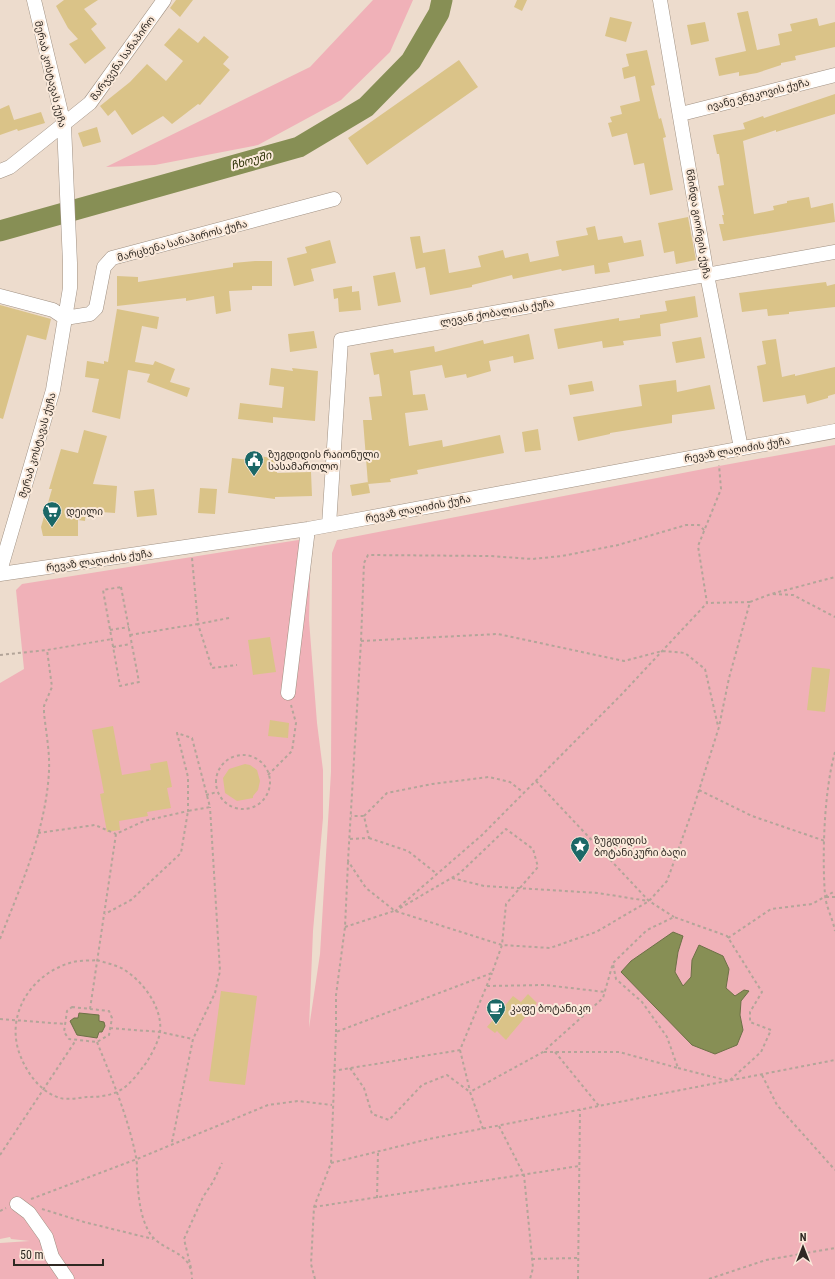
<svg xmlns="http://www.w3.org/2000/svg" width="835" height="1279" viewBox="0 0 835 1279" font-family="'Roboto Condensed','Noto Sans Georgian',sans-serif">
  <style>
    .green { fill: #f0b1b8 }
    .water { fill: #878f55; stroke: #6d7046 }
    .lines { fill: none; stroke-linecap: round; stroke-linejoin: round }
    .river { stroke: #878f55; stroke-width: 21 }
    .building { fill: #dac388 }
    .minor-casing { stroke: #a09183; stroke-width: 15 }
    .path { stroke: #b3a599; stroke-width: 2; stroke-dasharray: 3 3; stroke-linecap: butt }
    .minor { stroke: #fff; stroke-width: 14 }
    .labels { text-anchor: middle; stroke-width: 4; stroke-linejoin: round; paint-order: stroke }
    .street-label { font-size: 10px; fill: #2f2923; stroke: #fae9da }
    .poi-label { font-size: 10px; fill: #2f2923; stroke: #fae9da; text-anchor: start }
    .water-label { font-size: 11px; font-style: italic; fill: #282d00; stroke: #fae9da }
  </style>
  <rect width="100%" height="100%" fill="#eddccd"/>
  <path class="green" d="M373 0H413L390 52 341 100 258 145 155 165 106 167 310 67Z
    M835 445V1279H0V1243L30 1241 11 1239 10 1237 0 1239V683L24 669 16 590 22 584 311 538 309 620 317 723 323 770V818L313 931 309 1028 320 954 331 772 332 553 337 540 719 466Z"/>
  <path class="water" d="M673 932 683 936 678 952 675 972 683 986 691 977 692 960 699 945 723 956 729 969 726 988 735 996 744 990 749 991 741 1001 740 1015 743 1030 737 1045 715 1054 692 1045 621 972 631 961Z
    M79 1013 99 1015V1021L104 1022 105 1026 102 1032H99L97 1038 77 1035 70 1021 74 1018H78Z"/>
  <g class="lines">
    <path class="river" d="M0 231 299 147 366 107 411 61 439 13 442 0"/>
  </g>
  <path class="building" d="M64 0H98L84 9 97 24 91 29 106 48 85 64 69 44 78 39 68 28 56 6Z
    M176 0H193L180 17 170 8Z
    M517 0H527L522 11 514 7Z
    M748 11 757 50 780 45 778 34 792 31 790 24 817 18 819 26 835 22V47L795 56 796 60 781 63V65L757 73 739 76V72L719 76 715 58 746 51 737 13Z
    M610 17 632 22 626 42 605 36Z
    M705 22 709 41 691 45 687 25Z
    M179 28 198 43 204 36 229 57 223 64 230 70 200 105 198 104 172 124 163 116 132 135 115 110 108 116 100 106 130 82 147 64 166 81 183 61 164 45Z
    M647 50 655 85 651 86 659 119 661 118 666 137 663 138 673 190 650 195 644 163 634 165 627 133 612 137 608 123 612 122 610 117 622 114 620 106 640 101 635 76 624 79 622 68 629 66 626 54Z
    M459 60 478 87 367 165 348 138Z
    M835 94V114L776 132V130L743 141 754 214 774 210 773 206 787 203V201L809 197 811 208 833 203 835 222 723 241 719 224H724L722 215H724L718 186 724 185 719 154H717L713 135 745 129 743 123 763 116 764 118Z
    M9 105 14 120 41 112 45 123 18 131 17 129 0 135V109Z
    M97 127 101 142 83 147 78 133Z
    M688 217 696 260 676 264 674 251 664 253 658 223Z
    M595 226 598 240 622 236 624 243 641 240 644 256 608 263 610 272 595 274 594 265 562 271 561 269 513 279 512 275 472 285V287L430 295 425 267 416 269 410 237 420 236 423 253 445 249 449 273 481 267 478 256 503 250 505 258 528 253 530 262 559 256 556 241 588 235 586 228Z
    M330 240 336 263 311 269 314 281 294 286 287 258 307 253 305 247Z
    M255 261H272V286H252V290L229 291 231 311 216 314 214 296 186 301V298L117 306V276L138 277V282L233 267V263Z
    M395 272 401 302 378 306 373 276Z
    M826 282 827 286 835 284V307L789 312V314L768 316 767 309 742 312 739 293Z
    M352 286V292L359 291 361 310 339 312 338 298 334 299 333 289Z
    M695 296 698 317 660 324 661 336 623 341 624 345 603 348 602 341 558 349 554 329 619 318V321L640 318V315L667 311 665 301Z
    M0 305 51 319 46 340 27 335 3 419 0 418Z
    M117 309 159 317 157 329 142 326 135 362 153 365 155 361 175 369 170 382 190 388 187 397 147 382 150 374 128 370 120 419 92 412 99 379 85 377 87 361 104 364V361L108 362Z
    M314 331 317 348 290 352 288 334Z
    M529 334 534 359 514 363 513 356 489 361 491 371 467 378 466 374 445 378 442 365 410 371 413 395 425 394 428 410 405 413 409 446 442 440 443 447 500 435 504 453 417 470 418 474 390 479 391 482 368 484 363 420H372L369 397 382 396 379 374 374 375 370 353 393 349 394 353 434 346 435 352 483 340 484 344Z
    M701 337 705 358 676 363 672 342Z
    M776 339 782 377 795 374V376L835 367V394L828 396V398L807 404 805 395 763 402 757 366 766 364 762 341Z
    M271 368 293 371 292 368 318 371 315 421 273 417V423L238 419 240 403 282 408 284 387 269 385Z
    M676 380 677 392 710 385 715 409 672 415V423L610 433V434L578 441 573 417 642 406 639 385Z
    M592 381 594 391 570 395 568 385Z
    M538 429 541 450 525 452 522 432Z
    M84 430 107 436 93 484 117 486 115 513 86 511 85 521 78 520V536H43L41 527 52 489H49L61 449 78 453Z
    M259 456 279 459 277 473 311 472 312 496 275 497V499L228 493 232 458 259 461Z
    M368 482 370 493 352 496 350 485Z
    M200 488 217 489 215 514 198 513Z
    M154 489 157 515 137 517 134 491Z
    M270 637 276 672 253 675 248 640Z
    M812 667 830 669 825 712 807 710Z
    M270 720 289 723 288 738 268 736Z
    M113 726 122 775 151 770 150 764 167 761 172 787 167 788 171 808 147 812 148 816 119 821 120 830 107 832 100 794 104 793 92 730Z
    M245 764 250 765 257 770 260 781 258 790 253 796V798L237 801 225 793 223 778 229 769Z
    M221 991 257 996 245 1085 209 1081Z
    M528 994 537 1003 506 1040 497 1031 495 1033 487 1027 513 996 521 1002Z"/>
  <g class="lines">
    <defs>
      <path id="minor" d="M660 0 707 275 741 448
        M681 114 835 75
        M0 171 10 167 90 103 164 0
        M0 296 53 310 65 318 90 314 96 308 104 267 112 258 334 199
        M329 525 341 340 835 252
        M0 571 53 390 70 288V263L64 125 34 0
        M0 574 308 529 835 431
        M288 693 308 529
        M17 1204 29 1213 46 1237 52 1257 67 1279"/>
    </defs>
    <use href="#minor" class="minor-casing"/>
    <path class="path" d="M704 530 699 525H686L618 545 562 556 532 559 490 556 368 555 364 563 361 641 348 861 366 888 395 911 502 945 550 948 596 932 649 901 667 881 694 806 719 727 729 678 750 602 707 603
      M121 587 139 682 120 686 103 590Z
      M773 594 793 595 835 617
      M750 602 771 594 835 577
      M229 618 198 624 212 668 237 665
      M110 630 129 627
      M130 635 198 624 192 558
      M361 641 498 634 624 661 662 651 685 653 705 669 718 726
      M113 647 131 644
      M0 655 47 650 112 639
      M835 752C824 791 822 855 825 895 826 907 833 919 835 931
      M216 782a27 27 0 1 1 54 0a27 27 0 1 1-54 0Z
      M268 775 292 751 296 723 291 705
      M536 781 649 901 674 917
      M699 790 752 816 825 841
      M206 795 217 792
      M364 816 387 793 432 784 489 777 510 782 524 793
      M38 833 95 825 116 834
      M369 838 408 851 437 874
      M350 839 369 838 364 816H351
      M452 878 484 886 598 893 648 901
      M826 897H835
      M399 907 482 835 621 695 707 603 698 546 721 489 719 465
      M345 927 394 911
      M728 938 771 909 812 904 835 891
      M0 939C21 885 46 830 49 771 50 753 46 732 44 713V706L52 687 47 650
      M97 960C106 963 116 965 123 969 143 981 163 1008 160 1032 159 1041 149 1060 143 1067 136 1076 128 1087 117 1092 108 1096 97 1097 87 1097 79 1098 67 1100 60 1098 39 1092 24 1069 18 1049 7 1009 35 972 73 962 81 960 90 961 97 960Z
      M487 986 545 985 605 992
      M72 1007 109 1011 112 1018 109 1035 97 1042 69 1039 64 1032 67 1011Z
      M90 1009 116 834 144 821 188 811V777L177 733 192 738 210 807 188 811 181 853 131 900 105 914
      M0 1019 65 1024
      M110 1028 160 1032 193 1039
      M336 1032V995L345 927 348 862
      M97 1042C112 1079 128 1117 136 1157 137 1162 137 1168 137 1173 138 1191 139 1213 148 1230 159 1253 192 1248 192 1279
      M460 1050 470 1091
      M544 1052H619L678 1068 667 1037 642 1002 616 979 613 964
      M555 1052 599 1106
      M350 1068 364 1088 372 1114 389 1120 422 1085 447 1075 470 1092
      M333 1071 460 1050 492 973
      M762 1075 777 1105 835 1170
      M499 1126 524 1175 533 1268 530 1279
      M483 1129 470 1092 543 1052 603 998 613 963 647 930 674 917 727 936 762 992 750 1012V1022L771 1030 761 1052 729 1081 678 1068
      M172 1142 193 1039 215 993 220 971 210 807
      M0 1155 76 1040
      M331 1163 429 1139 835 1060
      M377 1198 378 1152
      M31 1199 137 1159 268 1105 298 1101 332 1105
      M314 1207 579 1166
      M42 1209 84 1222 153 1239
      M0 1211 6 1208
      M532 1259 578 1258
      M191 1268 184 1239 203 1197 213 1182 222 1163
      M315 1279 311 1264 314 1207 331 1163 336 1032 492 973 502 945 506 904 538 867 533 849 506 829 460 873 395 911
      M578 1279 580 1110
      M709 1279 766 1260 835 1248"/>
    <use href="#minor" class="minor"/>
  </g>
  <defs>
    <symbol id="civic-pin" viewBox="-11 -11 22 30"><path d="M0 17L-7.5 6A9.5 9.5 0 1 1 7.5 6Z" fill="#1b6867" stroke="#fae9da"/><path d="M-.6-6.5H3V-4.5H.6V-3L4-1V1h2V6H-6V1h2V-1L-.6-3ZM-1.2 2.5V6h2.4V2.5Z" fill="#fff"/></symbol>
    <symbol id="supermarket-pin" viewBox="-11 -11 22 30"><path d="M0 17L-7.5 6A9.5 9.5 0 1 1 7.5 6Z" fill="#1b6867" stroke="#fae9da"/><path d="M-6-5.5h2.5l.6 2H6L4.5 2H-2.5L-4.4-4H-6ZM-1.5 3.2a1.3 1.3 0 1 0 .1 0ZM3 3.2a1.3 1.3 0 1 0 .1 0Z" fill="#fff"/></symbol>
    <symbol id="sight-pin" viewBox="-11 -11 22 30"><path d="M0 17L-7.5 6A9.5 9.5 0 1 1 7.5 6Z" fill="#1b6867" stroke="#fae9da"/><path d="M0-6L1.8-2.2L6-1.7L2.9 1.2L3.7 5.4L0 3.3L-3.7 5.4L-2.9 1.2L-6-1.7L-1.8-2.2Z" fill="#fff"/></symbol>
    <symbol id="cafe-pin" viewBox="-11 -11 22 30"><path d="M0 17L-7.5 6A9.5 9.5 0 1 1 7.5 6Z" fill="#1b6867" stroke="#fae9da"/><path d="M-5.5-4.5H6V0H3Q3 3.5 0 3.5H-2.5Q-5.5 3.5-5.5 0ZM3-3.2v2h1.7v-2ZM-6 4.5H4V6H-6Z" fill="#fff"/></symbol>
  </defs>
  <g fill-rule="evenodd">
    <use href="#civic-pin" x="243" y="449" width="22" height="30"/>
    <use href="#supermarket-pin" x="41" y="500" width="22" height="30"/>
    <use href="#sight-pin" x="569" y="835" width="22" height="30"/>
    <use href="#cafe-pin" x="485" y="997" width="22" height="30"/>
  </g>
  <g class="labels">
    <g class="street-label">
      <text transform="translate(122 58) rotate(-54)" y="4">მარჯვენა სანაპირო</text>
      <text transform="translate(51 74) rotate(77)" y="4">მერაბ კოსტავას ქუჩა</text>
      <text transform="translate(758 94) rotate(-14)" y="4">ივანე ვნუკოვის ქუჩა</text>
      <text transform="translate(699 224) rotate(81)" y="4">წმინდა გიორგის ქუჩა</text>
      <text transform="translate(182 240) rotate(-15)" y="4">მარცხენა სანაპიროს ქუჩა</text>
      <text transform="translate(497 312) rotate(-10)" y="4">ლევან ქობალიას ქუჩა</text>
      <text transform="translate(37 445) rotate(-74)" y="4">მერაბ კოსტავას ქუჩა</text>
      <text transform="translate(737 449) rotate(-10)" y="4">რევაზ ლაღიძის ქუჩა</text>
      <text transform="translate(418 508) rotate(-11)" y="4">რევაზ ლაღიძის ქუჩა</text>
      <text transform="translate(99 560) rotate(-8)" y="4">რევაზ ლაღიძის ქუჩა</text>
    </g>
    <g class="poi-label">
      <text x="268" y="458">ზუგდიდის რაიონული<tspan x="268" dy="12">სასამართლო</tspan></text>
      <text x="66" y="515">დეილი</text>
      <text x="594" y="844">ზუგდიდის<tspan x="594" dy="12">ბოტანიკური ბაღი</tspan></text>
      <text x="510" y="1012">კაფე ბოტანიკო</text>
    </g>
    <g class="water-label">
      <text transform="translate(251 160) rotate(-16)" y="4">ჩხოუში</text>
    </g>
  </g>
  <g transform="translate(803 1247)" stroke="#fae9da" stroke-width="3" paint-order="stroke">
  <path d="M0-3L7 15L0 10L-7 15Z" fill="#2f2923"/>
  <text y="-6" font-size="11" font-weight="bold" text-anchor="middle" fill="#2f2923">N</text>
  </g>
  <path d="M14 1259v6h89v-6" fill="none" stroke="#2f2923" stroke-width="2"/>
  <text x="20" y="1259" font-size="12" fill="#2f2923" stroke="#fae9da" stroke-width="3" paint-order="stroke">50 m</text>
</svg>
